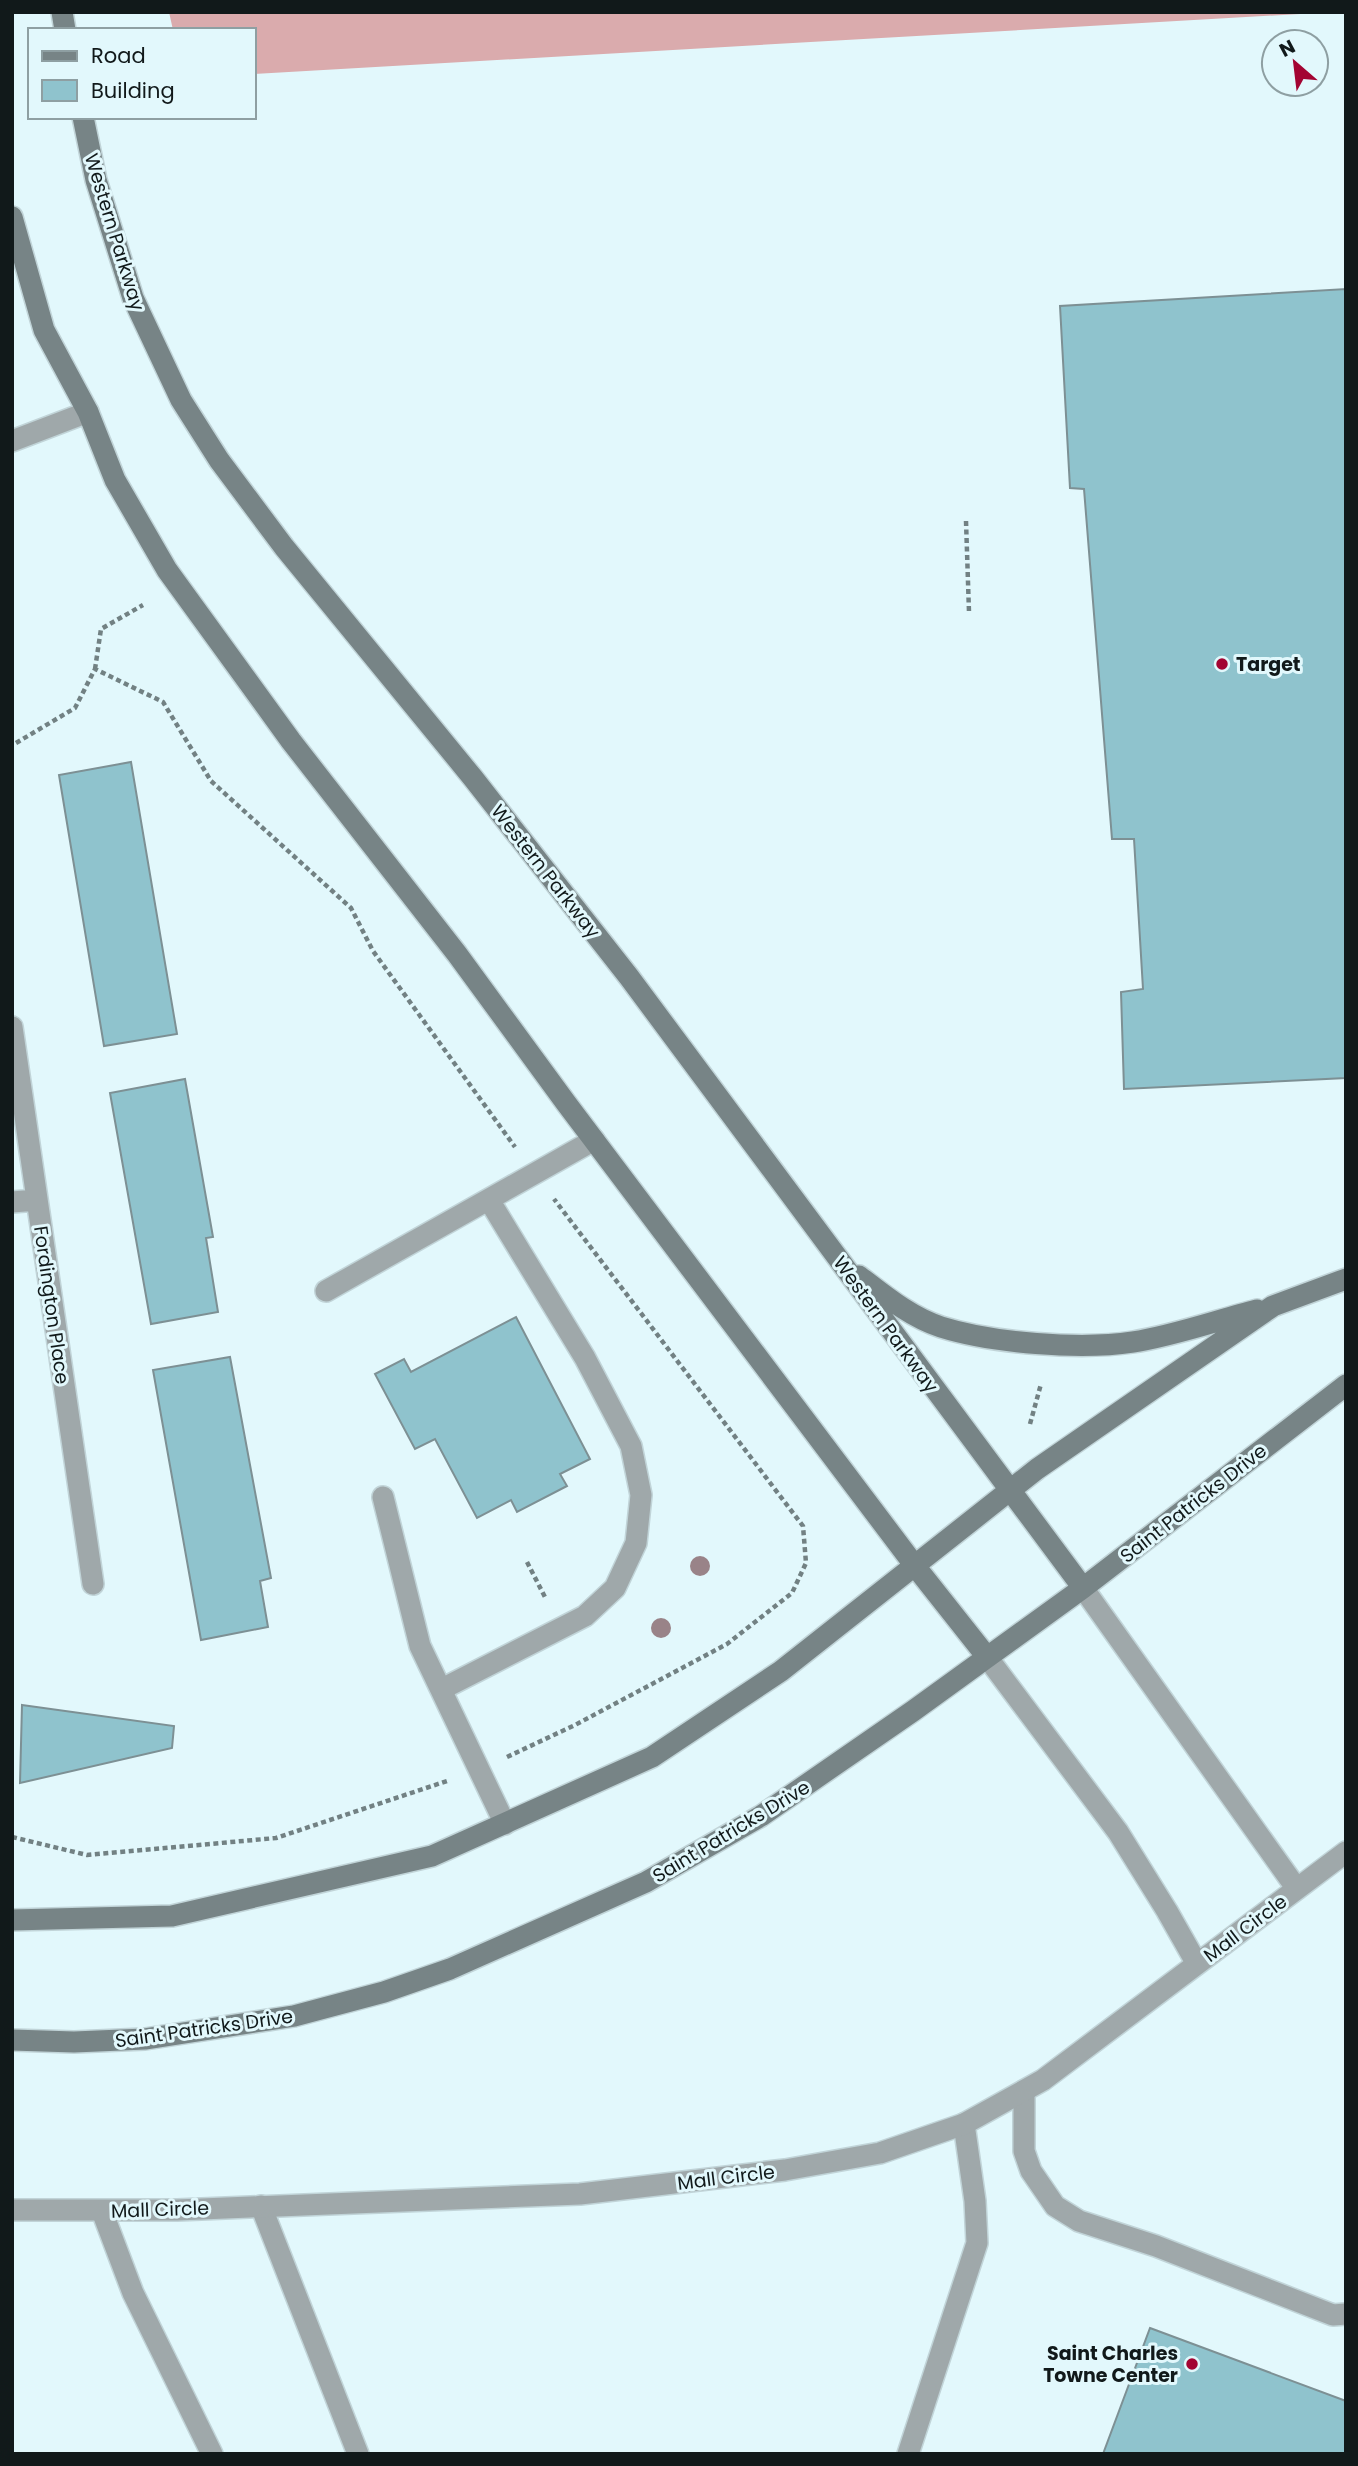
<svg xmlns="http://www.w3.org/2000/svg" width="1358" height="2466" viewBox="0 0 1358 2466" font-family="Poppins,sans-serif">
  <style>
    .forest { fill: #daabad }
    .building { fill: #8fc3cd; stroke: #7d9094; stroke-width: 2 }
    .lines { fill: none; stroke-linecap: round; stroke-linejoin: round }
    .service-casing { stroke: #c1d4d8; stroke-width: 24 }
    .minor-casing { stroke: #c1d4d8; stroke-width: 24 }
    .secondary-casing { stroke: #c1d4d8; stroke-width: 24 }
    .path { stroke: #728183; stroke-width: 4.5; stroke-dasharray: 5 3.5; stroke-linecap: butt }
    .service { stroke: #9fa8aa; stroke-width: 21 }
    .minor { stroke: #9fa8aa; stroke-width: 21 }
    .secondary { stroke: #778486; stroke-width: 21 }
    .tree { fill: #998388 }
    .poi-dot { fill: #a30432; stroke: #e2f8fc; stroke-width: 2.5 }
    .labels { text-anchor: middle; stroke-width: 6; stroke-linejoin: round; paint-order: stroke }
    .street-label { font-size: 19px; fill: #11191a; stroke: #e2f8fc }
    .poi-label { font-size: 19px; font-weight: bold; fill: #11191a; stroke: #e2f8fc; text-anchor: start }
  </style>
  <rect width="100%" height="100%" fill="#e2f8fc"/>
  <path class="forest" d="M169 12H1335L254 74V30H173Z"/>
  <path class="building" d="M1346 289V1078L1124 1089 1121 992 1143 989 1134 839H1112L1084 489 1070 488 1060 306Z
    M131 762 177 1034 104 1046 59 775Z
    M185 1079 213 1237 206 1238 218 1312 151 1324 110 1093Z
    M516 1317 590 1459 560 1474 567 1486 517 1512 511 1500 477 1518 435 1439 415 1449 375 1374 404 1359 411 1372Z
    M230 1357 271 1578 260 1581 268 1627 201 1640 153 1370Z
    M22 1705 174 1726 172 1748 20 1783Z
    M1150 2328 1346 2401V2454H1103Z"/>
  <g class="lines">
    <defs>
      <path id="service" d="M326 1291 594 1140
        M383 1497 420 1646 505 1824
        M442 1689 585 1616 615 1588 636 1543 641 1495 631 1446 585 1358 489 1200
        M1024 2091V2151L1031 2171 1055 2206 1079 2221 1156 2246 1333 2315 1346 2314
        M261 2206 358 2454
        M102 2211 133 2293 212 2454
        M908 2454 977 2243 975 2201 964 2124"/>
      <path id="minor" d="M12 441 88 412
        M12 1027 93 1584
        M12 1202 37 1200
        M1083 1588 1297 1889
        M987 1657 1118 1832 1167 1911 1197 1964
        M12 2210H177L580 2194 785 2170 880 2153 964 2124 1043 2080 1346 1852"/>
      <path id="secondary" d="M62 12 65 30
        M83 117 96 180 133 298 181 400 219 460 284 547 473 778 629 977 1083 1588
        M12 217 44 330 88 412 115 480 167 570 291 741 457 954 566 1103 915 1566 987 1657
        M859 1276C884 1295 910 1317 941 1327 992 1343 1080 1350 1133 1342 1173 1336 1218 1320 1257 1310
        M12 1920 172 1916 432 1856 652 1757 781 1671 1037 1469 1273 1306 1346 1279
        M12 2040 74 2042 145 2039 294 2016 384 1992 450 1969 646 1882 761 1816 913 1711 1083 1588 1346 1385"/>
    </defs>
    <use href="#service" class="service-casing"/>
    <use href="#minor" class="minor-casing"/>
    <use href="#secondary" class="secondary-casing"/>
    <path class="path" d="M966 521 969 612
      M95 669 101 629 143 605
      M16 743 75 708 95 669 163 702 211 781 351 908 373 951 515 1147
      M1030 1424 1041 1384
      M527 1562 546 1599
      M507 1757 575 1725 727 1644 792 1593 806 1563 803 1526 554 1199
      M12 1837 87 1855 276 1838 447 1781"/>
    <use href="#service" class="service"/>
    <use href="#minor" class="minor"/>
    <use href="#secondary" class="secondary"/>
  </g>
  <g class="tree">
    <circle cx="700" cy="1566" r="10"/>
    <circle cx="661" cy="1628" r="10"/>
  </g>
  <g class="poi-dot">
    <circle cx="1222" cy="664" r="7"/>
    <circle cx="1192" cy="2364" r="7"/>
  </g>
  <g class="labels">
    <g class="street-label">
      <text transform="translate(115 232) rotate(73)" y="7">Western Parkway</text>
      <text transform="translate(546 871) rotate(52)" y="7">Western Parkway</text>
      <text transform="translate(52 1305) rotate(82)" y="7">Fordington Place</text>
      <text transform="translate(886 1324) rotate(54)" y="7">Western Parkway</text>
      <text transform="translate(1193 1503) rotate(-38)" y="7">Saint Patricks Drive</text>
      <text transform="translate(731 1831) rotate(-31)" y="7">Saint Patricks Drive</text>
      <text transform="translate(1245 1928) rotate(-37)" y="7">Mall Circle</text>
      <text transform="translate(204 2028) rotate(-8)" y="7">Saint Patricks Drive</text>
      <text transform="translate(726 2177) rotate(-7)" y="7">Mall Circle</text>
      <text transform="translate(160 2209) rotate(-2)" y="7">Mall Circle</text>
    </g>
    <g class="poi-label">
      <text x="1236" y="671">Target</text>
      <text x="1178" y="2360" text-anchor="end">Saint Charles<tspan x="1178" dy="22">Towne Center</tspan></text>
    </g>
  </g>
  <rect width="1358" height="2466" fill="none" stroke="#11191a" stroke-width="28"/>
  <rect x="28" y="28" width="228" height="91" fill="#e2f8fc" stroke="#8e9fa2" stroke-width="2"/>
  <rect x="42" y="51" width="35" height="10" fill="#778486" stroke="#8e9fa2" stroke-width="2"/>
  <text x="91" y="63" font-size="21" fill="#11191a">Road</text>
  <rect x="42" y="80" width="35" height="21" fill="#8fc3cd" stroke="#8e9fa2" stroke-width="2"/>
  <text x="91" y="98" font-size="21" fill="#11191a">Building</text>
  <g transform="translate(1295 63) rotate(332)"><circle r="33" fill="#e2f8fc" stroke="#8e9fa2" stroke-width="2"/>
  <path d="M0-5L12 26L0 18L-12 26Z" fill="#a30432"/>
  <text y="-10" font-size="19" font-weight="bold" text-anchor="middle" fill="#11191a">N</text>
  </g>
</svg>
